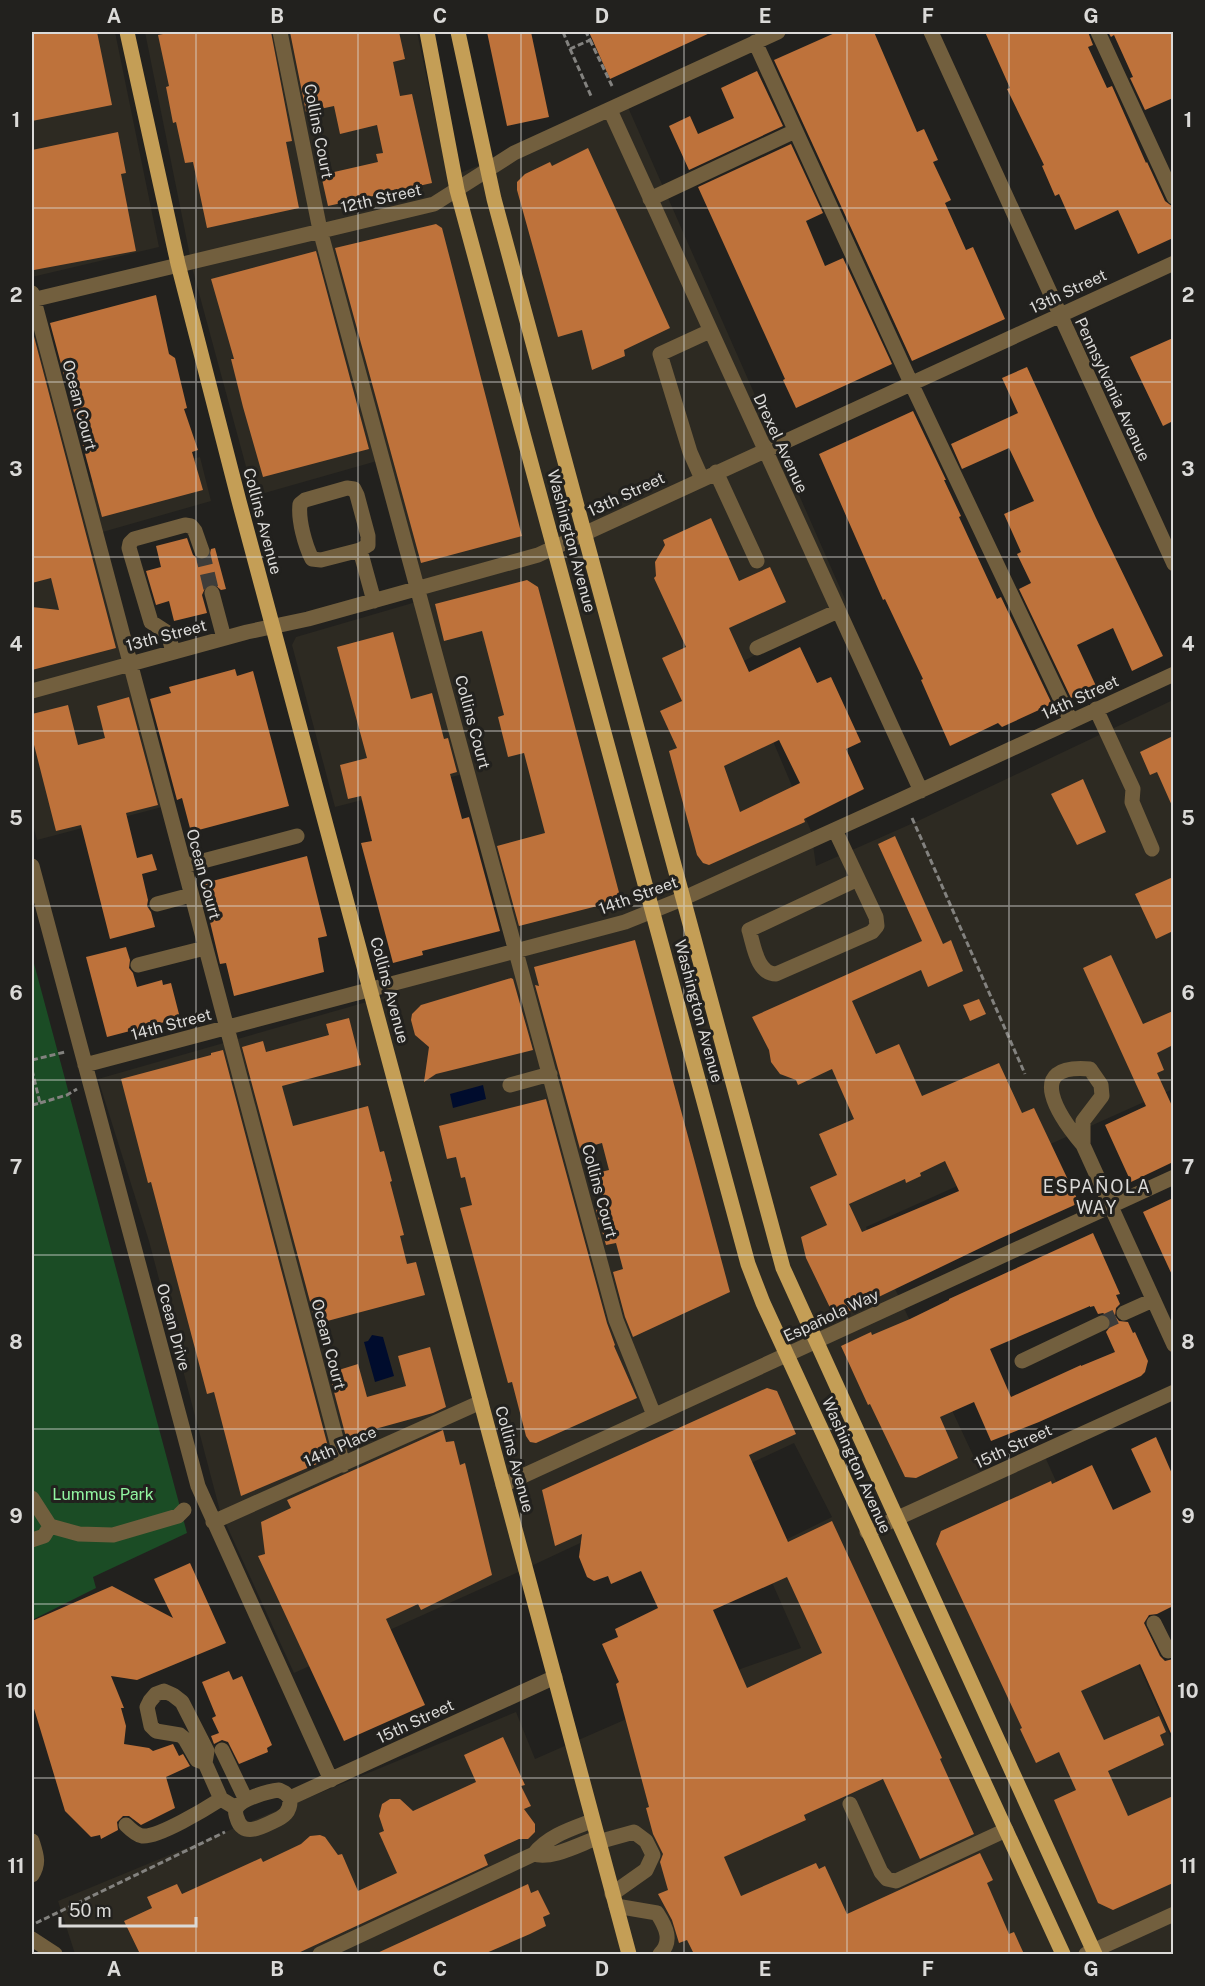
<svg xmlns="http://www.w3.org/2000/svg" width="1205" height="1986" viewBox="0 0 1205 1986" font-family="'Public Sans',sans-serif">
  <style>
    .built { fill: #2d2a22 }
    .green { fill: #1b4c25 }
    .water { fill: #000c2d }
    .building { fill: #be723b; fill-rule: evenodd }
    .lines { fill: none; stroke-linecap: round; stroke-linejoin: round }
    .minor-tunnel { stroke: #3e3d3a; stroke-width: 15; stroke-dasharray: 15 8; stroke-linecap: butt }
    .path { stroke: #83827f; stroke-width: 3; stroke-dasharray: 6 3; stroke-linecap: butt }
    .minor { stroke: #725f3e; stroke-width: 15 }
    .major { stroke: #c49e56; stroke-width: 15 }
    .grid { fill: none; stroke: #dbdad8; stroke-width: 1.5; stroke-opacity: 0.55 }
    .labels { text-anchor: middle; stroke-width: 6; stroke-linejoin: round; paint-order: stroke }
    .street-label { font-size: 16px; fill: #dbdad8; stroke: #22211e }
    .park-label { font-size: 16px; fill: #92f5a1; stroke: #22211e }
    .neighbourhood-label { font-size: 18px; letter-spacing: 1.5px; fill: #dbdad8; stroke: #22211e }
    .neatline { fill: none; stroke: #dbdad8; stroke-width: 2 }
    .grid-label { font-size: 20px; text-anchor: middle; font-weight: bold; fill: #dbdad8 }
  </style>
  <rect width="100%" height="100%" fill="#22211e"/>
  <path class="built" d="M32 32H115L159 247 32 277Z
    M145 32H275L377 461 254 496 193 271Z
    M284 32H417L448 178 627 105 848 606 740 663 811 831 816 866 920 820 1173 700V1089L866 1227 980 1470 1046 1459 1173 1742V1954H75L58 1901 516 1712 535 1759 743 1668 801 1648 759 1553 832 1517 794 1443 514 1574 294 1673 220 1511 149 1241 98 1079 377 999 518 941 328 236Z
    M32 312 78 485 200 457 211 501 92 535 162 807 37 840 32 821Z
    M416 602 463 774 335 807 292 645 296 637Z"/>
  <path class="green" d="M32 956 187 1533 93 1577 96 1588 32 1620Z"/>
  <path class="water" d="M483 1085 486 1099 453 1108 450 1094Z
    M372 1335 383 1337 394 1376 375 1382 364 1342 368 1341Z"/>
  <path class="building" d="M32 32H97L112 105 32 121Z
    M173 32H271L292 141 286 142 299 208 207 228 193 162 185 163 176 122 173 123 166 87 169 86 158 35Z
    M290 32H399L405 59 393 62 400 96 412 94 432 183 328 206 321 175 378 162 376 154 383 153 377 125 340 134 334 106 306 112Z
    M487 32H531L549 117 507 126Z
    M589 32H712L610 79Z
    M837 32H874L917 132 924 129 938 160 933 162 951 200 945 203 966 250 973 247 1005 319 912 361 774 60Z
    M985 32H1088L1093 45 1088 47 1107 88 1112 86 1146 163 1147 162 1165 201 1173 207V238L1138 254 1118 210 1075 230 1059 194 1055 196 1042 166 1044 165 1007 89 1010 88Z
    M1108 32H1173V98L1145 110 1130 78 1133 77 1114 35 1111 37Z
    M757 71 783 126 689 170 669 126 690 116 698 134 734 118 721 88Z
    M118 132 126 173 121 174 136 251 34 270 32 255V150Z
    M791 144 823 213 806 221 825 266 843 258 892 364 796 408 783 380 785 379 698 187Z
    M588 148 670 328 624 350 625 356 592 370 582 330 558 337 517 190V182L525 174 550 162 552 166Z
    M436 224 442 228 522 536 421 563 335 248Z
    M316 251 369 449 263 477 243 407 231 359H234L211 279Z
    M156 295 169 354 175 358 187 408 184 409 198 450 192 452 203 490 102 517 50 323Z
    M32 329 116 648 32 670V607L59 610 51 578 32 583Z
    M1173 338V421L1163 426 1130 357Z
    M1027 367 1096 518 1163 656 1132 671 1113 628 1077 645 1096 686 1071 698 1019 589 1031 583 1017 554 1021 552 1004 514 1034 501 1009 448 962 469 951 444 1018 413 1002 378Z
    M913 411 946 480H944L961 516 959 517 997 599 1001 597 1052 704 1002 727 998 723 950 746 921 680 923 679 885 599 883 600 819 454Z
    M711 518 739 581 770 567 786 602 729 628 749 672 800 647 817 683 831 677 861 742 846 749 864 789 804 819 805 822 709 865 703 863 697 855 669 751 677 748 660 711 682 701 662 658 686 647 654 578 656 576 655 562 665 545 663 540ZM779 740 800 783 740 812 724 766Z
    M187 538 193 555 200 560 209 558 211 549 215 548 226 589 221 590 214 584 206 586 202 595 207 613 174 621 169 601 156 605 146 571 161 567 156 546Z
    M527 580 538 587 621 900 519 926 497 846 545 833 524 753 508 757 498 717 504 715 482 631 444 641 435 604Z
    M393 632 411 699 432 693 444 739 448 738 457 772 450 774 462 819 469 817 500 931 422 951 423 955 393 963 361 843 372 841 361 796 348 799 340 765 367 758 337 647Z
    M235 669 237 676 253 671 289 806 191 832 182 798 177 800 150 699 171 693 169 687Z
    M129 697 158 805 126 813 137 858 152 854 157 870 142 874 148 900 147 906 151 912 155 927 110 939 81 825 56 831 32 737V714L68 705 78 745 105 738 97 706Z
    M1173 736V808L1157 772 1150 775 1140 752Z
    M1083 779 1106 832 1077 845 1051 794Z
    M895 836 943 944 951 940 963 971 928 987 921 970 852 1001 876 1054 899 1044 922 1096 999 1063 1022 1113 1034 1108 1079 1203 999 1239 835 1318 806 1258 801 1237 827 1225 810 1187 837 1175 819 1134 854 1119 832 1069 798 1085 796 1080 780 1074 771 1062 769 1050 752 1017 922 941 878 844ZM945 1161 959 1191 862 1232 849 1204 905 1179 906 1183 921 1176 920 1173Z
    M307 856 327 936 318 938 324 972 234 996 226 963 220 964 201 884Z
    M1173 877V931L1156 939 1135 894Z
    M635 940 730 1292 633 1337 625 1317 613 1272 623 1269 616 1243 606 1245 596 1210 606 1207 597 1173 609 1170 602 1143 580 1149 535 985 539 986 534 967Z
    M126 947 130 960 129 968 133 973 137 987 162 980 163 985 171 983 180 1018 107 1037 86 957Z
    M1111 955 1143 1024 1173 1011V1045L1157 1053 1164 1070 1157 1073 1173 1108V1162L1131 1182 1105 1125 1146 1106 1083 968Z
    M511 978 513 979 533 1050 436 1074 424 1082 429 1047 415 1035 411 1020 412 1014 421 1005Z
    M979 999 986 1014 970 1021 963 1005Z
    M349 1018 361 1065 282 1086 293 1126 368 1106 380 1152 384 1151 392 1181 390 1182 404 1235 400 1236 407 1264 416 1262 425 1295 316 1324 242 1047 263 1041 266 1052 329 1035 326 1024Z
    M223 1050 331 1458 241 1496 214 1392 207 1394 151 1182 148 1183 121 1079 211 1055V1053Z
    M546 1099 607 1323 615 1345 614 1346 637 1398 536 1443 530 1442 526 1436 512 1382 508 1383 460 1208 472 1205 465 1177 461 1178 456 1157 447 1159 439 1126Z
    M1173 1198V1277L1143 1212Z
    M1093 1233 1120 1294 1116 1295 1120 1304 1116 1308 1115 1316 1119 1321 1128 1322 1133 1333 1135 1332 1148 1361 1145 1372 1141 1376 1039 1422 991 1441 974 1402 940 1417 958 1458 916 1478 905 1477 870 1404 868 1405 841 1346 871 1332 872 1335 910 1319 949 1300V1299ZM1090 1306V1307L1094 1306 1098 1314 1103 1313 1110 1318 1112 1324 1106 1332 1115 1352 1081 1366V1365L1011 1397 990 1349Z
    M430 1347 446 1407 433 1413 346 1437 329 1373 358 1364 367 1397 406 1386 398 1356Z
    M767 1388 777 1391 796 1434 749 1455 788 1542 832 1521 942 1758 940 1759 974 1834 920 1859 883 1779 804 1815 806 1820 724 1857 741 1896 816 1863 819 1869 825 1866 847 1914 980 1853 993 1880 987 1883 1009 1934 1014 1932 1024 1954H694L687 1940 679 1943 672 1920 658 1894 668 1890 660 1862 663 1854 653 1834 646 1808 649 1807 616 1684 619 1682 602 1644 618 1637 615 1629 658 1608 641 1571 611 1584 608 1576 594 1581 587 1577 579 1557 582 1534 555 1546 542 1490ZM787 1577 822 1653 747 1688 713 1610Z
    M443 1430 446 1442 454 1441 460 1465 465 1463 492 1575 421 1610 418 1604 386 1619 425 1705 344 1741 258 1556 265 1554 261 1522 291 1508 287 1500Z
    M1156 1437 1173 1476V1606L1157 1614 1149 1615 1144 1623 1160 1656 1165 1661 1173 1659V1738L1140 1664 1081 1691 1104 1740 1159 1716 1166 1732 1160 1735 1164 1745 1108 1771 1128 1816 1173 1796V1883L1113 1910 1098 1903 1054 1800 1076 1790 1059 1752 1036 1763 1020 1729 1022 1728 936 1544 941 1531 1051 1481 1052 1484 1092 1465 1113 1510 1151 1492 1131 1449Z
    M190 1563 226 1643 137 1680 111 1676 124 1708H121L126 1726 124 1744 149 1748 153 1751 173 1744 179 1756 183 1754 190 1766 166 1777 175 1808 141 1825 129 1816H123L117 1822 118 1830 101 1839 100 1835 91 1837 65 1811 32 1702V1621L112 1586 173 1618 154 1579Z
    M229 1671 233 1680 242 1676 272 1745 267 1748 268 1752 239 1764 228 1742 222 1740 214 1744 211 1736 219 1733 212 1718 216 1716 202 1682Z
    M503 1737 525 1785 521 1786 531 1806 524 1809 535 1824V1832L528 1839H519L484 1855 488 1865 296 1954H140L124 1921 152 1908 147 1897 177 1884 182 1894 261 1858 263 1862 301 1844 310 1836 320 1835 325 1837 338 1855 342 1854 358 1891 397 1873 379 1833 384 1831 379 1816 382 1804 390 1799H400L413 1811 476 1782 464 1755Z
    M528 1884 531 1893 538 1890 550 1914 543 1917 546 1926 530 1934 484 1954H375Z"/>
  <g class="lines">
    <path class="minor-tunnel" d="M202 551 212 593
      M1102 1323 1124 1313"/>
    <path class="path" d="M563 32 570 49 590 40 586 32
      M590 40 613 88
      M570 49 592 98
      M912 818 1025 1074
      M32 1060 65 1052
      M32 1070 40 1103 32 1105
      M40 1103 67 1095 77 1089
      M36 1923 225 1832"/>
    <path class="minor" d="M280 32 320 230 616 1320 654 1415
      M931 32 1174 564
      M1098 32 1174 197
      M755 42 911 383 1071 721
      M610 110 921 791
      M650 199 795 131
      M32 293 343 1465
      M32 300 434 204 514 153 778 32
      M716 472 757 561
      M702 479 690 452 660 354 710 331
      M360 550 368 545V536L357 495 354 489 347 488 305 500 300 504C298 520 305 545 312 559L321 560 360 550 374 601
      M212 593 224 638
      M757 648 838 611
      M173 652 168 633 151 622 129 548 130 543 134 539 185 525 191 526 195 531 202 551
      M32 691 247 632 308 619 538 555 1174 263
      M1096 709 1133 789 1132 802 1152 849
      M835 830 876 917 877 926 872 932 776 974C757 974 754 946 749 930L858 879
      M32 866 198 1486 331 1780
      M184 866 297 836
      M157 904 191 895
      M138 965 205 948
      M85 1065 625 922 682 899 898 801 1174 674
      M510 1085 550 1074
      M1083 1145V1121L1102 1096 1101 1085 1090 1069C1022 1063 1060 1118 1083 1145L1174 1345
      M1124 1313 1153 1300
      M1022 1361 1102 1323
      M503 1485 1174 1177
      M32 1498 50 1526 79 1534 113 1535 178 1516 184 1510
      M213 1522 481 1402
      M867 1532 1174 1392
      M32 1540 44 1536 50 1526
      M1154 1623 1168 1651 1174 1648
      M222 1750 246 1800
      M205 1763 197 1760 185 1739 180 1735 156 1731 151 1726 147 1707 150 1701 156 1694 164 1691 173 1695 182 1702 207 1751 205 1763 221 1799 236 1808
      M279 1790 285 1793 290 1798C291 1812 284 1817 272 1822 260 1828 242 1837 237 1818 236 1816 235 1811 236 1809 240 1799 269 1791 279 1790Z
      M290 1798 555 1677
      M850 1804 881 1872 887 1879 896 1881 1006 1830
      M592 1821C571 1829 548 1836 534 1854 551 1860 580 1844 597 1838
      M126 1825C130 1829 137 1835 142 1836 158 1838 207 1808 221 1799
      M32 1841C36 1854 40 1863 32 1875
      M598 1842 634 1832 646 1841 653 1855 646 1870 612 1894
      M616 1906 657 1913C666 1927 673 1941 660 1954
      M32 1939 55 1954
      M320 1954 534 1854
      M1086 1954 1174 1914"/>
    <path class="major" d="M127 32 178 264 239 501 629 1954
      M427 32 457 190 748 1264 763 1303 1063 1954
      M458 32 494 199 783 1268 1095 1954"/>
  </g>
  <path class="grid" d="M196 32V1954M358 32V1954M521 32V1954M684 32V1954M847 32V1954M1009 32V1954M32 208H1174M32 382H1174M32 557H1174M32 731H1174M32 906H1174M32 1080H1174M32 1255H1174M32 1429H1174M32 1604H1174M32 1778H1174"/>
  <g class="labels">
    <g class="street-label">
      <text transform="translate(319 131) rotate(79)" y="6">Collins Court</text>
      <text transform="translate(381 198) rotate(-13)" y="6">12th Street</text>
      <text transform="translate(1068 291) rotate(-25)" y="6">13th Street</text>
      <text transform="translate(1113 389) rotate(65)" y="6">Pennsylvania Avenue</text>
      <text transform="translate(80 405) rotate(75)" y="6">Ocean Court</text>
      <text transform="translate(781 443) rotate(65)" y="6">Drexel Avenue</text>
      <text transform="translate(626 494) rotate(-25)" y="6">13th Street</text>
      <text transform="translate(263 521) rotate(75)" y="6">Collins Avenue</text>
      <text transform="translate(572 541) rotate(75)" y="6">Washington Avenue</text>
      <text transform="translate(166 635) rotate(-15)" y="6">13th Street</text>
      <text transform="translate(1080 697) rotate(-25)" y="6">14th Street</text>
      <text transform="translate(473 722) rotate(75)" y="6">Collins Court</text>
      <text transform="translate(204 874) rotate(75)" y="6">Ocean Court</text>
      <text transform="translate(638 895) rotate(-20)" y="6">14th Street</text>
      <text transform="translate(390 990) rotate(75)" y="6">Collins Avenue</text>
      <text transform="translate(699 1011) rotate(75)" y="6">Washington Avenue</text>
      <text transform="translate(171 1024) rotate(-15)" y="6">14th Street</text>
      <text transform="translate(600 1191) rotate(75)" y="6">Collins Court</text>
      <text transform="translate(831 1315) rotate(-25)" y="6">Española Way</text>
      <text transform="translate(174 1327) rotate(75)" y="6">Ocean Drive</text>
      <text transform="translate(329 1344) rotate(75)" y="6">Ocean Court</text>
      <text transform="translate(340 1446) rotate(-24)" y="6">14th Place</text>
      <text transform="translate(1013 1446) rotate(-25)" y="6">15th Street</text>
      <text transform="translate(515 1459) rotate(75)" y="6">Collins Avenue</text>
      <text transform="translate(857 1465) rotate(66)" y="6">Washington Avenue</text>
      <text transform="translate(415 1721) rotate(-25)" y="6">15th Street</text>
    </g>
    <g class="park-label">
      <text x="103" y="1500">Lummus Park</text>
    </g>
    <g class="neighbourhood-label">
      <text x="1097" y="1193">ESPAÑOLA<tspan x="1097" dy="21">WAY</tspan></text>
    </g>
  </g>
  <rect width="1205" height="1986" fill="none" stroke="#22211e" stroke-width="66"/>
  <path d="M60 1917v9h136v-9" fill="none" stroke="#dbdad8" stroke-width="3"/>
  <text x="69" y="1917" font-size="18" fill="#dbdad8" stroke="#22211e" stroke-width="4.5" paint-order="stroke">50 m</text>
  <rect x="33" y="33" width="1139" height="1920" class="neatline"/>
  <g class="grid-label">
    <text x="114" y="23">A</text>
    <text x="277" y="23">B</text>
    <text x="440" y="23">C</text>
    <text x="602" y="23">D</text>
    <text x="765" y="23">E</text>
    <text x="928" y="23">F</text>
    <text x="1091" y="23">G</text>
    <text x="16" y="127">1</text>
    <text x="1188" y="127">1</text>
    <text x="16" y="302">2</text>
    <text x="1188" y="302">2</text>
    <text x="16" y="476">3</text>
    <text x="1188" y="476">3</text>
    <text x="16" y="651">4</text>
    <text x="1188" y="651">4</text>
    <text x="16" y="825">5</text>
    <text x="1188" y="825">5</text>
    <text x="16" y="1000">6</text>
    <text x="1188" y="1000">6</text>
    <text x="16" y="1174">7</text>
    <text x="1188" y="1174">7</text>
    <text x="16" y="1349">8</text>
    <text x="1188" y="1349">8</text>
    <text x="16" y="1523">9</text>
    <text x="1188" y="1523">9</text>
    <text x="16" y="1698">10</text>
    <text x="1188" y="1698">10</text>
    <text x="16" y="1873">11</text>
    <text x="1188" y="1873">11</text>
    <text x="114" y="1976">A</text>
    <text x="277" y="1976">B</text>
    <text x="440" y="1976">C</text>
    <text x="602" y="1976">D</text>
    <text x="765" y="1976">E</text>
    <text x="928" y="1976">F</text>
    <text x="1091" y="1976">G</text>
  </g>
</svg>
